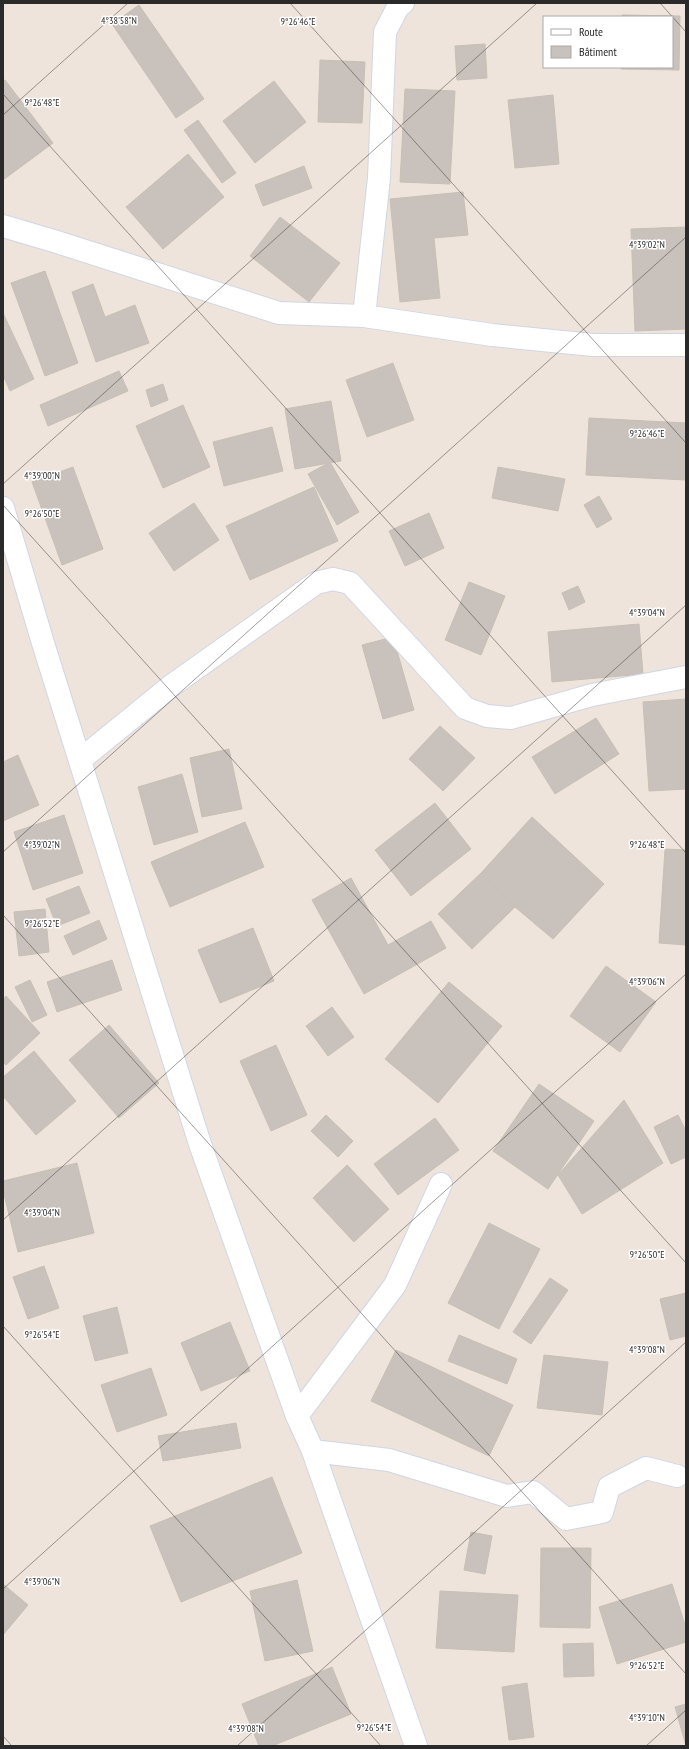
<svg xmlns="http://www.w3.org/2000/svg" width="689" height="1749" viewBox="0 0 689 1749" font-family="'PT Sans Narrow',sans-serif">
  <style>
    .building { fill: #c9c1bb; stroke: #c9c0b4 }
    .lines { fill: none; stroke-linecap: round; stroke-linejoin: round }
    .minor-casing { stroke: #d0d6e5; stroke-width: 24 }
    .minor { stroke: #fff; stroke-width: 22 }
    .ticks { fill: none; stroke: #2a2a2a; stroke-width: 1; stroke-opacity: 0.45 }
    .ticks-label { font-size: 10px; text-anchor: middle; fill: #2a2a2a; stroke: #fff; stroke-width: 3; stroke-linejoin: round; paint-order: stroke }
  </style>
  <rect width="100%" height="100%" fill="#eee4db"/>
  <path class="building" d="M139 5 204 99 176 118 112 24Z
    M622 15 680 16 679 70 621 69V67H672V17H622Z
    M485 44 487 78 457 80 455 46Z
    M320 60 365 62 362 123 318 122Z
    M5 80 53 143 3 180V81Z
    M274 81 306 122 255 163 223 121Z
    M405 89 455 91 450 184 400 182Z
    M553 95 559 164 515 168 508 100Z
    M198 120 236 173 222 183 184 130Z
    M188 154 224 197 163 249 126 207Z
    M304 166 312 188 263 206 255 185Z
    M463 192 468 235 434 238 440 298 400 302 390 199Z
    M280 217 340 263 309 302 250 256Z
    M686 227V329L635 331 631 229Z
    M45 271 78 363 45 376 11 283Z
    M93 284 105 317 135 305 149 343 96 362 72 292Z
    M3 313 34 379 10 391 3 375Z
    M393 363 414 420 367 437 346 380Z
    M119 371 128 391 48 426 40 405Z
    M163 384 168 400 151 407 146 390Z
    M331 401 341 461 295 469 285 409Z
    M183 405 210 467 163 488 136 426Z
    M589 418 686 423V480L586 475Z
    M272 427 283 471 224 486 213 442Z
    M330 462 359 512 337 525 308 474Z
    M73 467 103 549 62 565 32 482Z
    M498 467 565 479 558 511 492 498Z
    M314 487 338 541 250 580 226 526Z
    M599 496 612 519 597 528 584 505Z
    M194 503 219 540 174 571 149 533Z
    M429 513 444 548 405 566 389 531Z
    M469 582 505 596 481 655 445 640Z
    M578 586 585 602 569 610 562 593Z
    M639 624 643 674 552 682 548 632Z
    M393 637 414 710 383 719 362 645Z
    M686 699V789L649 791 643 702Z
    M596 718 619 754 555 794 532 757Z
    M440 726 475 758 443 791 409 759Z
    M229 749 242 809 202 817 190 758Z
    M18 755 39 805 3 821V762Z
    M182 774 198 832 154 845 138 787Z
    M435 803 471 849 411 896 375 850Z
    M64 815 83 873 33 890 14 832Z
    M532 817 604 884 553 939 515 907 481 873Z
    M245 822 264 867 170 907 151 862Z
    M665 849 686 850V945L659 943Z
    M481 873 515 907 472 949 438 914Z
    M351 878 388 945 431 921 446 948 364 994 312 900Z
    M79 886 90 913 57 926 46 899Z
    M45 909 49 952 19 956 14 912Z
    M99 920 107 939 73 955 64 936Z
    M253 928 274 981 220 1003 198 950Z
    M112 960 122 990 57 1012 47 982Z
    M606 966 656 1002 620 1052 570 1016Z
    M30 980 47 1015 32 1022 15 987Z
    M449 982 502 1026 438 1103 385 1059Z
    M6 996 40 1033 6 1065 3 1062V1000Z
    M332 1007 354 1037 328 1056 306 1026Z
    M109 1025 159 1083 119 1118 69 1060Z
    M276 1045 307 1115 271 1131 240 1061Z
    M34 1051 76 1101 36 1135 3 1096V1077Z
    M539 1084 594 1121 548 1189 493 1151Z
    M624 1100 663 1163 582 1214 558 1175Z
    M326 1115 353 1141 338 1157 311 1131Z
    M678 1115 686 1131V1157L671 1164 654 1127Z
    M435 1118 459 1150 398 1195 374 1164Z
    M77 1163 94 1233 18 1252 3 1190V1181Z
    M347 1165 389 1209 354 1242 313 1198Z
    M489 1223 540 1249 499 1329 448 1303Z
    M44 1266 59 1308 28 1319 13 1277Z
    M550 1278 568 1290 531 1344 513 1332Z
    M686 1293V1336L670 1340 660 1299Z
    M117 1307 128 1353 95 1361 83 1316Z
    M230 1322 250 1371 201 1391 181 1343Z
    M459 1335 517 1359 507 1384 448 1361Z
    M396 1350 513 1405 489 1456 371 1401Z
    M544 1355 608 1362 602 1415 537 1408Z
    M151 1368 167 1415 117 1432 101 1385Z
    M236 1423 241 1448 163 1461 158 1436Z
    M272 1477 302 1553 181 1602 150 1526Z
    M471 1532 492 1536 485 1574 464 1570Z
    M541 1548H591L590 1628 540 1627Z
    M297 1580 313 1651 265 1661 250 1591Z
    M3 1584 28 1605 3 1635Z
    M672 1584 686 1628V1642L617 1664 599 1607Z
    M440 1591 518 1595 514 1652 436 1648Z
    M593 1643 594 1676 564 1677 563 1644Z
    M332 1667 351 1714 272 1746H259L242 1704Z
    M527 1683 534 1737 509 1740 502 1687Z
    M686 1704V1746L675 1707Z"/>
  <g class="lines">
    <defs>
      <path id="minor" d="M3 226 57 242 279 313 364 316 379 178 385 32 398 7 403 3
        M364 316 492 335 593 345H686
        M3 508 43 643 200 1144 297 1416 313 1451 416 1746
        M80 760 171 686 316 583 333 579 350 583 465 708 487 716 511 718 592 695 686 677
        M297 1416 395 1285 441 1184
        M313 1451 389 1460 507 1496 533 1492 566 1519 602 1512 609 1487 646 1468 677 1476"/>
    </defs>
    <use href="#minor" class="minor-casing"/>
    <use href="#minor" class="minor"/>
  </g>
  <path class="ticks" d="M290 3 686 443M660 3 686 32M3 94 686 853M3 115 128 3M3 484 537 3M3 505 686 1263M3 852 686 237M3 915 686 1674M3 1220 686 605M3 1326 381 1746M3 1589 686 974M3 1736 12 1746M237 1746 686 1342M646 1746 686 1710"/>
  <g class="ticks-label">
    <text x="119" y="24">4°38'58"N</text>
    <text x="298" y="25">9°26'46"E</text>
    <text x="42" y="106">9°26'48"E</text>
    <text x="647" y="248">4°39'02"N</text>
    <text x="647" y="437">9°26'46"E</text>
    <text x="42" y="479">4°39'00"N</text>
    <text x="42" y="517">9°26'50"E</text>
    <text x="647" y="616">4°39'04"N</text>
    <text x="42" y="848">4°39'02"N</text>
    <text x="647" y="848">9°26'48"E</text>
    <text x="42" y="927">9°26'52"E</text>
    <text x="647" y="985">4°39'06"N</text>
    <text x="42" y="1216">4°39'04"N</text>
    <text x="647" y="1258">9°26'50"E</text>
    <text x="42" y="1338">9°26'54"E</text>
    <text x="647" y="1353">4°39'08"N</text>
    <text x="42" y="1585">4°39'06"N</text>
    <text x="647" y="1669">9°26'52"E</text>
    <text x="647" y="1721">4°39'10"N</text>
    <text x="374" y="1731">9°26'54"E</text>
    <text x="246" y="1732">4°39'08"N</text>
  </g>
  <rect width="689" height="1749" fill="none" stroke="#2a2a2a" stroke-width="8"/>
  <rect x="543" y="16" width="130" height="52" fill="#ffffff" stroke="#aaaaaa"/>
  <rect x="551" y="29" width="20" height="6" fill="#ffffff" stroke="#aaaaaa"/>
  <text x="579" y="36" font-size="12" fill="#2a2a2a">Route</text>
  <rect x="551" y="46" width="20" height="12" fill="#c9c1bb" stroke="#aaaaaa"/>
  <text x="579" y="56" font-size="12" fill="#2a2a2a">Bâtiment</text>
</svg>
